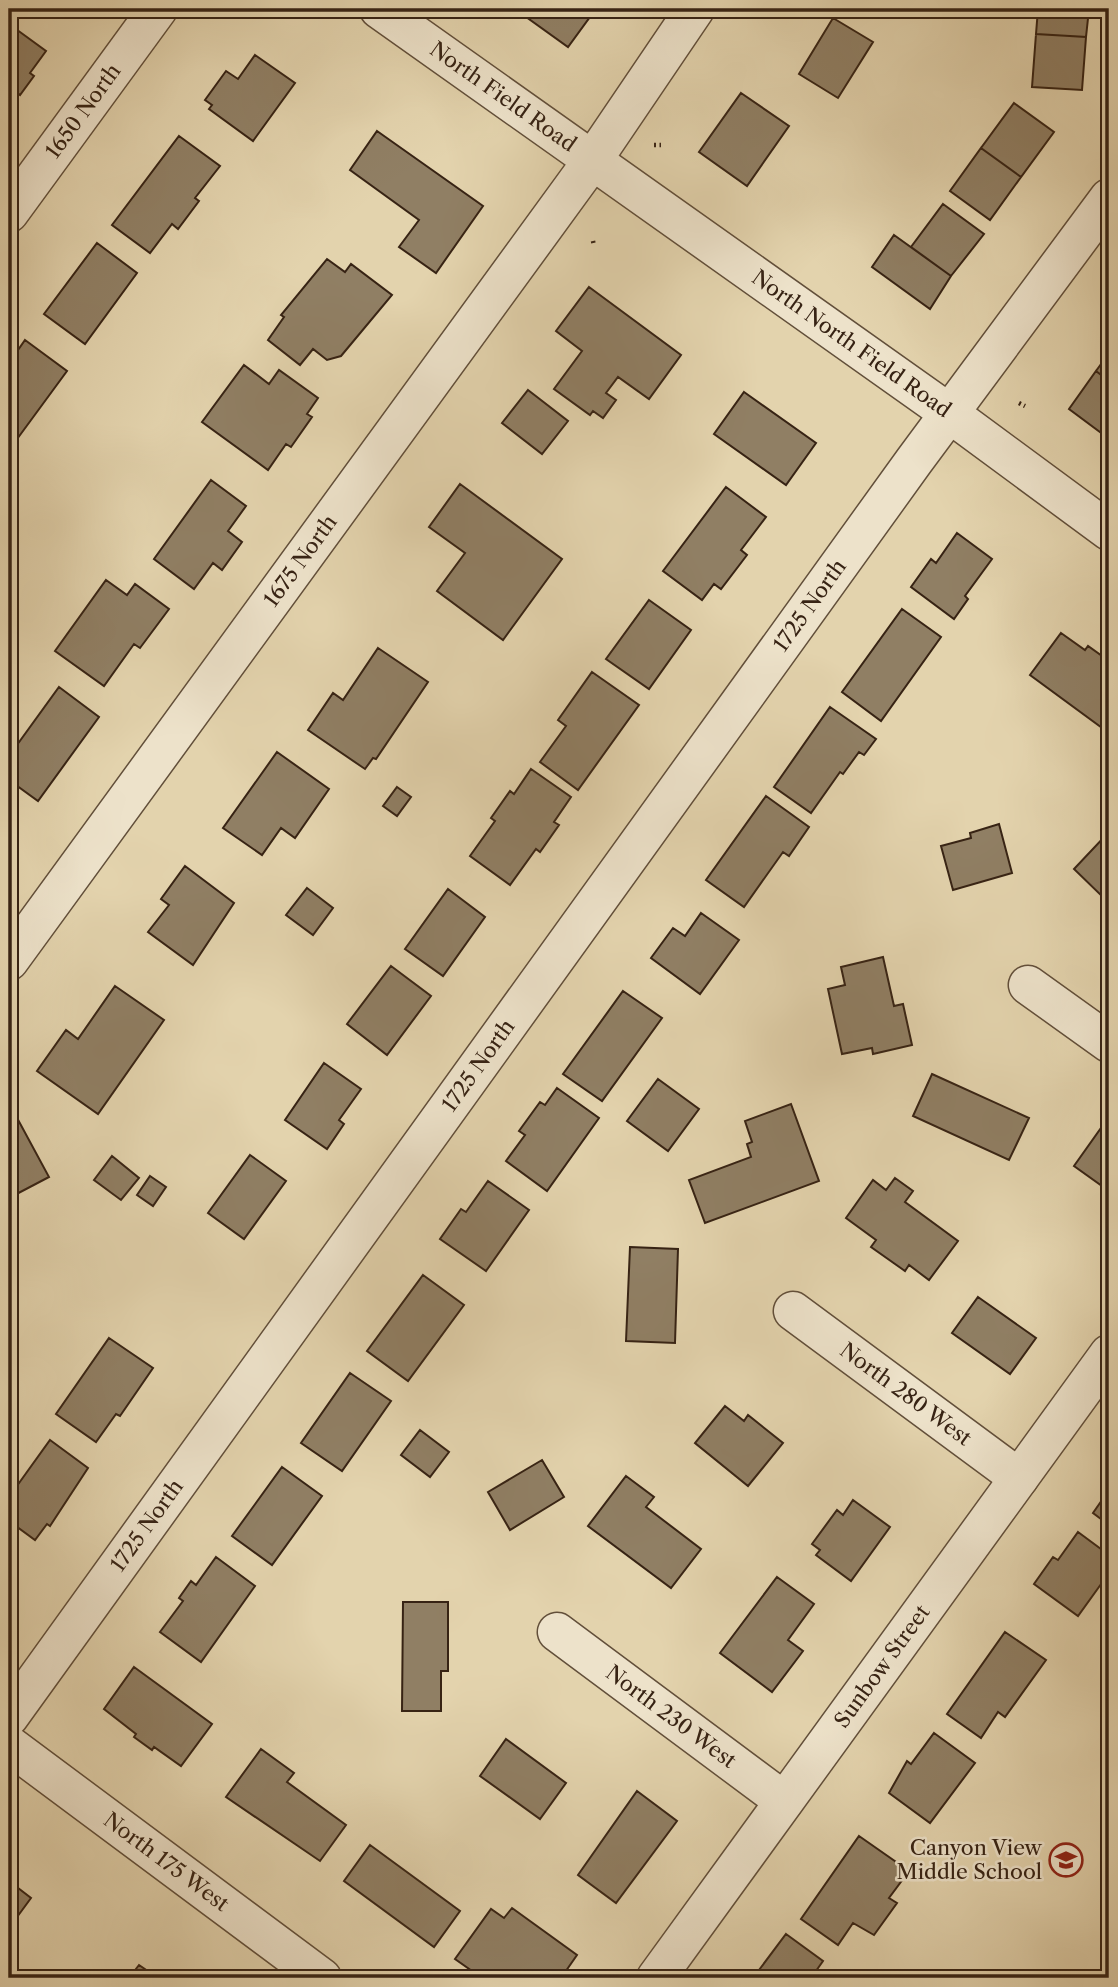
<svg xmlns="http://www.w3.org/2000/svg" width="1118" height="1987" viewBox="0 0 1118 1987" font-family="'Libre Caslon Text',serif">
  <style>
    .building { fill: #907f64; stroke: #372314; stroke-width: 2 }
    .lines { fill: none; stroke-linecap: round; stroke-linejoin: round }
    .minor-casing { stroke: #624f3a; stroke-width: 41 }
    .path { stroke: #372314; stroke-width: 4.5; stroke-dasharray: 2 3.5; stroke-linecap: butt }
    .minor { stroke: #ede2ca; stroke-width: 38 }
    .labels { text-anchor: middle; stroke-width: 5; stroke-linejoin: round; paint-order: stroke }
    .street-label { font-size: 21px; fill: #372314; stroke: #ede2ca }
    .poi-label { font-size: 21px; fill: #372314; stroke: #ede2ca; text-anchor: end }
  </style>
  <rect width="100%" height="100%" fill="#e3d3ad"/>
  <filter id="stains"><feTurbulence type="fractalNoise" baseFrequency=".00286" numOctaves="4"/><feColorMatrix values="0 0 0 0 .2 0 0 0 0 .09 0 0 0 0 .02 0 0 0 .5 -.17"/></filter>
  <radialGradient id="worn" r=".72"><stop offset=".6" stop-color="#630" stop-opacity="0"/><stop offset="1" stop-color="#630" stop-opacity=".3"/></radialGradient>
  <path class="building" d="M515 9H594L595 10 568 47Z
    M1038 9H1089L1086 37 1036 34Z
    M833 18 873 42 838 98 799 74Z
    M9 24 46 51 30 73 34 76 20 95 16 92 9 103Z
    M1036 34 1086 37 1082 90 1032 87Z
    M255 55 295 83 253 141 209 109 212 105 205 100 226 71 238 79Z
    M741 93 789 126 747 186 699 152Z
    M1014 103 1054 132 1021 177 981 148Z
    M377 131 483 206 436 273 399 247 419 220 350 170Z
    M179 136 220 166 195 198 199 201 178 229 172 224 150 253 112 225Z
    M981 148 1021 177 990 220 950 191Z
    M943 204 984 234 951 276 911 247Z
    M894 235 951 276 930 309 872 267Z
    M97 243 137 273 85 344 44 314Z
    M327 259 345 272 351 264 392 295 341 356 327 360 313 349 300 365 268 340 284 317 281 315Z
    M589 287 681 355 649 399 618 377 606 393 616 400 603 418 593 411 590 415 554 389 582 351 556 331Z
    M25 340 67 371 9 450V363Z
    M1109 353V381L1096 371Z
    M244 365 269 384 279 370 318 398 307 414 312 417 291 447 286 444 268 470 202 422Z
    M1096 371 1109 381 1108 438 1069 409Z
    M528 390 568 421 542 454 502 423Z
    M744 392 816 443 786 485 714 434Z
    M211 480 246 506 228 531 242 542 222 570 213 563 194 589 154 559Z
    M460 484 562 559 503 640 437 591 465 553 429 527Z
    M726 487 766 517 741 550 747 555 721 589 714 584 702 600 663 571Z
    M957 533 992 559 965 596 968 599 954 619 911 587 931 559 936 563Z
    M106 580 127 595 135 584 169 609 140 648 134 644 104 686 55 651Z
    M649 600 691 630 649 689 606 659Z
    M902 609 941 637 881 721 842 692Z
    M1061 633 1085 650 1088 646 1109 661V733L1030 675Z
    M378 648 428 682 376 759 373 758 365 769 308 730 333 693 343 700Z
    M592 672 639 705 578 790 540 762 566 726 558 720Z
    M59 687 99 717 38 801 9 780V756Z
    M830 707 876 739 864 755 859 752 843 774 840 772 811 813 774 787Z
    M277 752 329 789 295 838 281 828 262 855 223 828Z
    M531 769 571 797 554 822 559 825 540 852 536 849 510 885 470 856 495 821 491 818 510 791 514 794Z
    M397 787 411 797 397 816 383 806Z
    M766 796 809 827 789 856 783 852 744 907 706 880Z
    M999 824 1012 873 953 890 941 846 971 838 970 833Z
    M1107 834 1109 835V903L1074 869Z
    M185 866 234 903 193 965 148 932 169 905 161 899Z
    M307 888 333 908 313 935 286 915Z
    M448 889 485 917 443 976 405 949Z
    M701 913 739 940 700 994 651 958 673 928 685 936Z
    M883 957 894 1006 903 1004 912 1045 873 1054 872 1048 842 1054 828 989 845 985 841 967Z
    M391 966 431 996 387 1055 347 1024Z
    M115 986 164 1020 98 1114 37 1071 66 1030 78 1039Z
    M623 991 662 1018 602 1101 563 1074Z
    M324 1063 361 1089 339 1120 344 1124 327 1149 285 1120Z
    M932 1074 1029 1118 1009 1160 913 1116Z
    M658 1079 699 1109 668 1151 627 1121Z
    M557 1088 599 1118 547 1191 506 1161 525 1135 519 1131 540 1102 545 1105Z
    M9 1103 49 1177 9 1198Z
    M791 1104 819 1181 705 1223 689 1180 751 1157 747 1144 752 1142 745 1121Z
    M1101 1128 1109 1134V1191L1074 1166Z
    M250 1155 286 1181 244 1239 208 1213Z
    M112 1156 139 1178 121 1200 94 1180Z
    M150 1176 166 1187 153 1206 137 1195Z
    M895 1178 913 1191 905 1202 958 1241 929 1280 909 1265 905 1271 871 1247 876 1240 846 1218 873 1180 886 1190Z
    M488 1181 529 1210 486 1271 440 1239 461 1209 466 1212Z
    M630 1247 678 1249 675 1343 626 1341Z
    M423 1275 464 1305 408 1381 367 1351Z
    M978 1297 1036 1338 1010 1374 952 1333Z
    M109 1338 153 1368 120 1416 116 1414 96 1442 56 1414Z
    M350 1373 391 1401 342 1471 301 1443Z
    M725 1406 744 1421 748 1415 783 1443 748 1486 695 1443Z
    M420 1430 449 1452 430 1477 401 1455Z
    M50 1440 88 1468 50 1526 47 1524 35 1540 9 1521V1497Z
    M542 1460 564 1497 510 1530 488 1492Z
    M282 1467 322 1496 272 1565 232 1536Z
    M626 1476 654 1497 646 1507 701 1549 671 1588 588 1526Z
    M1109 1490V1525L1093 1513Z
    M853 1500 890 1527 851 1581 816 1555 820 1550 812 1544 837 1510 843 1515Z
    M1078 1532 1109 1555V1573L1078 1616 1034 1584 1053 1557 1058 1560Z
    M216 1557 255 1586 201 1662 160 1632 183 1601 179 1598 191 1581 196 1585Z
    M777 1577 814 1604 788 1640 803 1651 772 1692 720 1653Z
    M403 1602H448V1671H441V1711H402Z
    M1005 1632 1046 1660 1005 1717 998 1712 981 1738 947 1714Z
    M134 1667 212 1724 181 1766 154 1747 152 1750 134 1737 136 1734 104 1709Z
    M934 1733 975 1763 930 1823 889 1793 907 1761 911 1764Z
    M506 1739 566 1783 540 1819 480 1776Z
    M261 1749 294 1773 287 1782 346 1825 320 1861 226 1797Z
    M637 1791 677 1821 616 1903 578 1875Z
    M859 1836 909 1871 889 1898 897 1903 874 1935 853 1923 838 1945 801 1919Z
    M370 1845 460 1911 434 1947 344 1881Z
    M9 1881 31 1898 9 1928Z
    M512 1908 577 1955 561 1978H482L455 1959 491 1909 504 1918Z
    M786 1934 823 1961 811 1978H753Z
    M139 1965 158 1978H129Z"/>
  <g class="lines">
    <defs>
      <g id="minor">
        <path id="s1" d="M379 9 949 413 1109 531"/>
        <path id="s2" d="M9 213 158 9"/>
        <path id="s3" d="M9 961 592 161 695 9"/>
        <path d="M1028 985 1109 1043"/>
        <path id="s4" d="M793 1311 1019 1478"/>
        <path id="s5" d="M557 1632 784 1801"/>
        <path id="s6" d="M9 1717 914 461 1109 198"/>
        <path id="s7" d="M9 1745 322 1978"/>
        <path id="s8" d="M656 1978 1109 1354"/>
      </g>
    </defs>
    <use href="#minor" class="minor-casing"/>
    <path class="path" d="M654 145H661
      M593 241 594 246
      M1019 403 1025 406"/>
    <use href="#minor" class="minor"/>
  </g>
  <defs>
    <symbol id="school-ring" viewBox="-11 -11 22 22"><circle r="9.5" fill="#ede2ca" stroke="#8f2418" stroke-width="1.5"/><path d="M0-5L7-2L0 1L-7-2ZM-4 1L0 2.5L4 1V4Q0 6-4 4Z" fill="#8f2418"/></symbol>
  </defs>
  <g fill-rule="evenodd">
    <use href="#school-ring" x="1047" y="1841" width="38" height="38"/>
  </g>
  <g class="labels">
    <g class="street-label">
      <text dy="7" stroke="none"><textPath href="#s1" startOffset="152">North Field Road</textPath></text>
      <text dy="7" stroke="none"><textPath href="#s2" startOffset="126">1650 North</textPath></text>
      <text dy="7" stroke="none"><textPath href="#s1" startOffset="579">North North Field Road</textPath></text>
      <text dy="7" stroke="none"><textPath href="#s3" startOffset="495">1675 North</textPath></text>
      <text dy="7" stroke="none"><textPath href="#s6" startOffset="1370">1725 North</textPath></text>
      <text dy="7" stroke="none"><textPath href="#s6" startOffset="803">1725 North</textPath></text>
      <text dy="7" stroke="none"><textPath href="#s4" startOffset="140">North 280 West</textPath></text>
      <text dy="7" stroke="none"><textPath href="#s6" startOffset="236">1725 North</textPath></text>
      <text dy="7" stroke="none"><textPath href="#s8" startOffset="385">Sunbow Street</textPath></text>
      <text dy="7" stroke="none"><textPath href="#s5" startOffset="142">North 230 West</textPath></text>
      <text dy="7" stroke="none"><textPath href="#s7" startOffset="196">North 175 West</textPath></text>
    </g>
    <g class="poi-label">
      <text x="1042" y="1855">Canyon View<tspan x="1042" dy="24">Middle School</tspan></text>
    </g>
  </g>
  <rect width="1118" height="1987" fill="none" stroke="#e3d3ad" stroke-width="35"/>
  <rect x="10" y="10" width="1097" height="1966" fill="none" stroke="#372314" stroke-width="3.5"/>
  <rect x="18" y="18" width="1083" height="1952" fill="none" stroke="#372314" stroke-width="2"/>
  <rect width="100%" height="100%" filter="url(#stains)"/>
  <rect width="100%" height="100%" fill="url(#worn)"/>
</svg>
